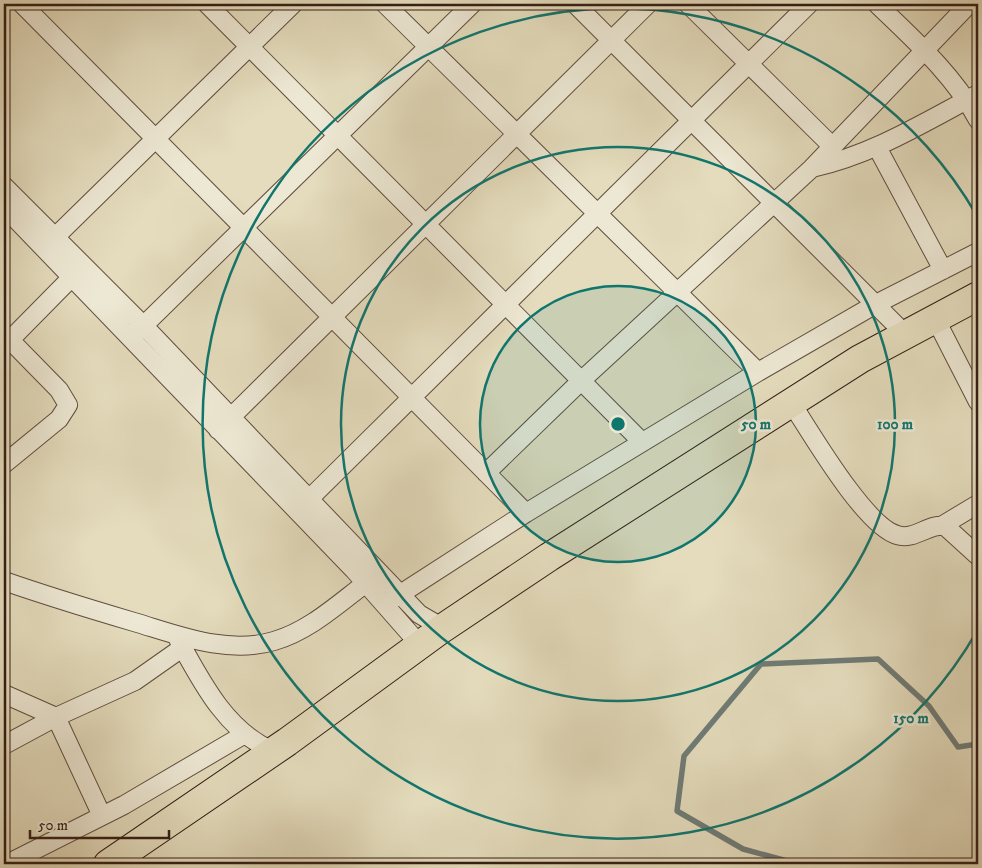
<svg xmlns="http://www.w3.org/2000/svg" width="982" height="868" viewBox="0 0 982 868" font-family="'IM FELL DW Pica',serif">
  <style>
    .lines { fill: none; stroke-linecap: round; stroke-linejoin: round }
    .stream { stroke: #6f7c77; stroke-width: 5.5 }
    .minor-casing { stroke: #604e40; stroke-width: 20 }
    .primary-casing { stroke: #341e16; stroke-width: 30 }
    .minor { stroke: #ede8d4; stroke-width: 18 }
    .primary { stroke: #e4dcbd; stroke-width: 28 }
    .ring { fill: none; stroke: #0f766e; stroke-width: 2.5 }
    .centre { fill: #0f766e; stroke: #ede8d4; stroke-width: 2.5 }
    .ring-label { font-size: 15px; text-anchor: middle; font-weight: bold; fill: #0f766e; stroke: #ede8d4; stroke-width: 5; stroke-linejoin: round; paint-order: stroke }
  </style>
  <rect width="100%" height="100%" fill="#e4dcbd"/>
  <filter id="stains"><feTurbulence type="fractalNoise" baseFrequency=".004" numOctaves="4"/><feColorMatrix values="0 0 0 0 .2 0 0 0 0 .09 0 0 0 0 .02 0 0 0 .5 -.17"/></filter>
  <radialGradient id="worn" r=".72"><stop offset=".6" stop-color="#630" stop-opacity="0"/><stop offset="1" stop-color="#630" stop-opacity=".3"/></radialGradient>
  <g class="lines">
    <path class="stream" d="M798 864 743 849 677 811 684 756 761 664 878 659 929 706 958 747 978 744"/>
    <defs>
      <path id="minor" d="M22 4 526 513
        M207 4 642 442
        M385 4 758 372
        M575 4 905 334
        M688 4 832 146
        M877 4C913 39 954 75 978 120
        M877 147 943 270
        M812 168C872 155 925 122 978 94
        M4 186 143 325 419 614 443 628
        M4 207 354 570 420 645
        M47 245 293 4
        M935 318 978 402
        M135 334 472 4
        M4 346 72 277
        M792 404C811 433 865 526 897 535 914 541 929 523 945 526L978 556
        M218 430 648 4
        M4 464 59 419 68 405 59 390 10 340
        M486 473 582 380 812 168 969 4
        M297 511 809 4
        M943 525 978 504
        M4 581C47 596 90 609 134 622 178 635 227 655 274 641 309 631 338 604 366 583
        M385 604 526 513 758 372 876 304 978 252
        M178 639C201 681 226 731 273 751
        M4 694 56 717 102 816
        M4 745 56 717 135 681 182 648
        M7 864 124 805 245 734"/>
      <path id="primary" d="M108 864 287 742 443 628 549 557 860 359 978 296"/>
    </defs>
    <use href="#minor" class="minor-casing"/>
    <use href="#primary" class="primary-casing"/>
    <use href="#minor" class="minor"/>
    <use href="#primary" class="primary"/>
  </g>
  <circle cx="618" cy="424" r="138" fill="#0f766e" fill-opacity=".12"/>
  <g class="ring">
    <circle cx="618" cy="424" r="138"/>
    <circle cx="618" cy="424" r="277"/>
    <path d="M977 631A415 415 0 1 1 977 216"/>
  </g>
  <circle cx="618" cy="424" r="8" class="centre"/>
  <g class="ring-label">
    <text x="756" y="429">50 m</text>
    <text x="895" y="429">100 m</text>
    <text x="911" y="723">150 m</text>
  </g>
  <rect width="982" height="868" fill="none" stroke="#e4dcbd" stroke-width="20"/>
  <rect x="5" y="5" width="972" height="858" fill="none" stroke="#341e16" stroke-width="2.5"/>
  <rect x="10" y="10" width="962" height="848" fill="none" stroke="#341e16"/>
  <path d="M30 830v8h139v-8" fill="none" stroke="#341e16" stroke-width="2.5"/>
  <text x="38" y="830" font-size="15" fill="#341e16" stroke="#ede8d4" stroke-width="4" paint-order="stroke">50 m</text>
  <rect width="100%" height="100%" filter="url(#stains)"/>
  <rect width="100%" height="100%" fill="url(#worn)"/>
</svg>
